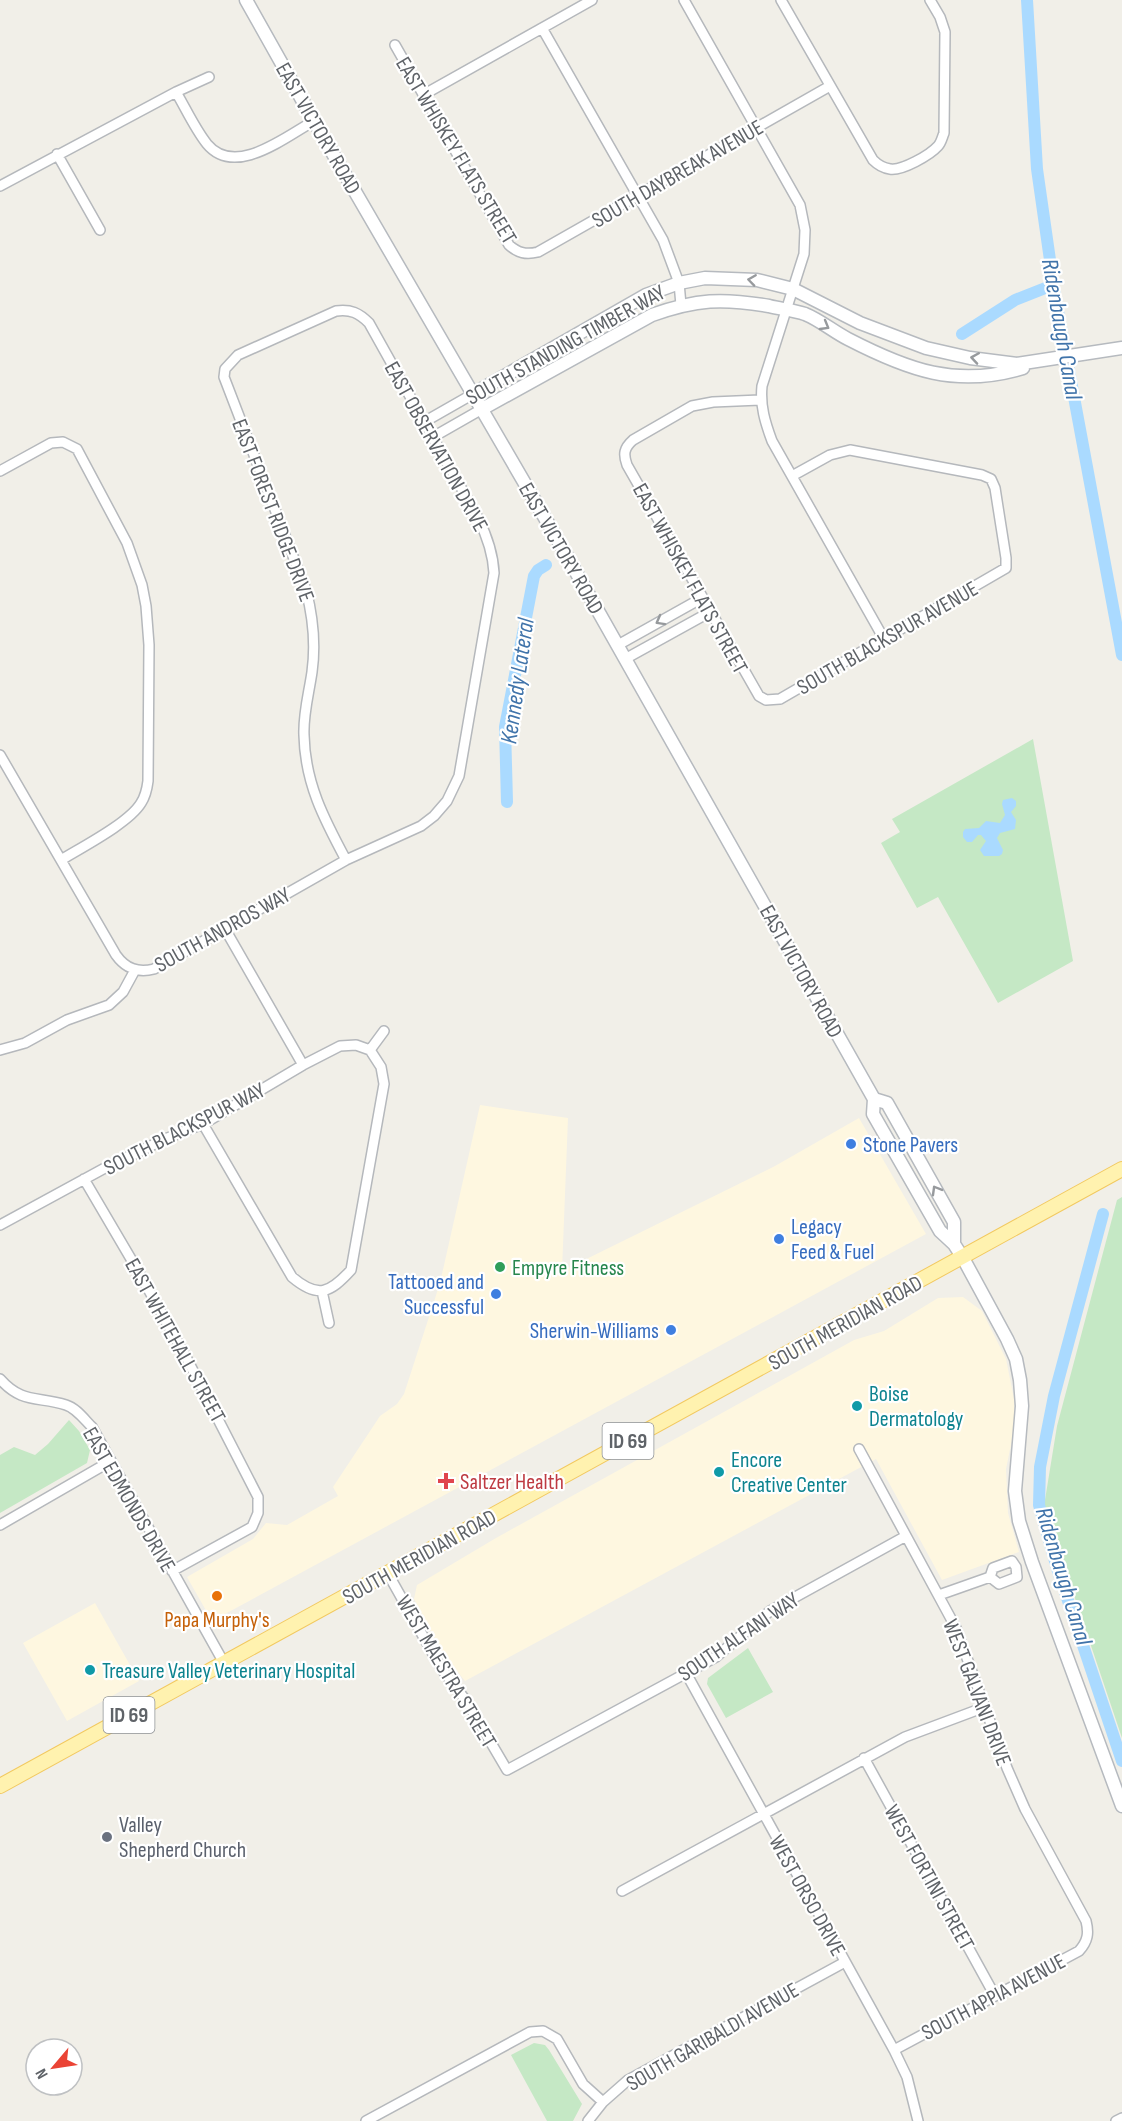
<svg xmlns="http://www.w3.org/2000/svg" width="1122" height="2121" viewBox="0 0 1122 2121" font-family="'Sofia Sans Condensed',sans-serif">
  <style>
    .commercial { fill: #fef7e0 }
    .green { fill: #c5e8c5 }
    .water { fill: #aadaff }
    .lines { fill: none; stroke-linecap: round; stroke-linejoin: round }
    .canal { stroke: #aadaff; stroke-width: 12 }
    .street-casing { stroke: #b5b8bc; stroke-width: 12 }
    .secondary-casing { stroke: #b6babf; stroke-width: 15 }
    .primary-casing { stroke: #f2c960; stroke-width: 16 }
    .street { stroke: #fff; stroke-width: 9 }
    .secondary { stroke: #fff; stroke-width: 12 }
    .primary { stroke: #fff2af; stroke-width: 14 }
    .oneway { stroke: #979a9d }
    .shop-dot { fill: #3f7fe0; stroke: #fff; stroke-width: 2 }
    .leisure-dot { fill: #2e9e5b; stroke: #fff; stroke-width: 2 }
    .culture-dot { fill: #0f9aa8; stroke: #fff; stroke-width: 2 }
    .health-dot { fill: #e0444e; stroke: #fff; stroke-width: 2 }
    .food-dot { fill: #e8710a; stroke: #fff; stroke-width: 2 }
    .worship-dot { fill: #6b7280; stroke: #fff; stroke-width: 2 }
    .labels { text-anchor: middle; stroke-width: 4.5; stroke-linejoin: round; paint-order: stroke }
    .shield { fill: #fff; stroke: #8f9295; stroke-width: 1.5 }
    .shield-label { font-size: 21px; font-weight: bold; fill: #5f6368 }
    .street-label { font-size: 22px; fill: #5f6368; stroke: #fff }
    .shop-label { font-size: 22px; fill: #366cbe; stroke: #fff; text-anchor: start }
    .leisure-label { font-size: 22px; fill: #27864d; stroke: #fff; text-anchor: start }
    .culture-label { font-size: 22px; fill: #0d838f; stroke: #fff; text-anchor: start }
    .health-label { font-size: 22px; fill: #be3a42; stroke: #fff; text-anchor: start }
    .food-label { font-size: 22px; fill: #c56008; stroke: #fff }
    .worship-label { font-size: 22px; fill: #5b616d; stroke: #fff; text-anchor: start }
    .water-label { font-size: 24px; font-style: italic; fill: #4174aa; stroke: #fff }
  </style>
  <rect width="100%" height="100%" fill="#f1efe8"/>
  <path class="commercial" d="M480 1105 568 1118 562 1271 775 1166 859 1118 926 1234 212 1621 187 1577 253 1539 266 1523 287 1525 338 1496 333 1487 380 1416 397 1404 404 1394 440 1283Z
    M963 1297 982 1311 1006 1359 1014 1399V1430L1006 1469 1008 1513 1019 1552 942 1580 876 1459 465 1681 443 1654 414 1599 417 1585 496 1538 854 1340 884 1331 938 1298Z
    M95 1603 139 1681 67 1721 23 1643Z"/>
  <path class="green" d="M1033 739 1073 961 998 1003 938 897 917 908 881 843 900 832 892 819Z
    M1122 1197V1738L1044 1506 1057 1426 1117 1200Z
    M69 1420 79 1431 90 1450 87 1463 0 1513V1455L14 1447 35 1455 48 1444Z
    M748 1648 773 1692 726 1718 707 1684 708 1678Z
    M534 2043 545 2045 549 2050 582 2104 573 2121H547L511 2055Z"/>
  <path class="water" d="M1012 798 1016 801V806L1011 812 1016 820 1015 829 1000 833 997 838 1003 850 1002 854 999 856H984L980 850 986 841 981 835H978L972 842H967L963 837V832L965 829 979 828 986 821 1000 823 1005 815 1002 804 1003 800Z"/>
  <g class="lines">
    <path class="canal" d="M1027 0 1037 169 1055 295 1122 655
      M962 334 1015 300 1053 285
      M507 802 505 727 534 576 538 570 546 565
      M1103 1214 1054 1396 1040 1467 1039 1505 1057 1568 1122 1761"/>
    <defs>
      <path id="street" d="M684 0 800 205 805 230 804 254 762 386C760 406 765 422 772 441L884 639
        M781 0 873 160C878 165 883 168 890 169 902 171 930 155 938 146 941 143 942 138 944 133L945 32 940 17 930 0
        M542 28 663 240 679 283 681 305
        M395 45 509 245C518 253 526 255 538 252L830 86
        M176 92 209 77
        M423 95 592 0
        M57 154 100 230
        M0 186 176 92C186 109 195 129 207 144 235 178 285 137 314 121
        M760 400 713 402 692 406 633 440C624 448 623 454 627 465L759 696 766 700 780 699 1006 568V558L995 488 991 479 982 475 850 450 830 455 792 476
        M424 422 473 394
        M433 437 482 409
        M0 471 51 443 63 442 77 449 127 543 142 585 146 606 149 645 148 781C147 789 145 797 141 803 129 823 82 847 61 860
        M618 645 702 598
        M625 659 710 612
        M0 755 116 955C126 969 138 973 154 969L346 860 421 826 434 816 447 801 459 776 494 573C493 553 487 536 478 518L369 323C359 313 351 309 336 311L238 355 225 369 224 377 306 590C313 617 316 643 312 672 309 693 303 714 304 735 305 783 324 819 346 860
        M225 929 303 1065
        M0 1050 25 1043 67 1020 109 1005 123 992 135 970
        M370 1050 384 1031
        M203 1124 292 1277C318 1299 330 1293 351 1270L384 1084 381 1067 370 1050
        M84 1179 141 1276 187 1359 258 1497V1513L252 1527 172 1571
        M0 1225 103 1169 165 1139 203 1124 303 1065 340 1046 356 1045 370 1050
        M322 1291 329 1323
        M0 1379C22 1404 38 1396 66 1405 76 1408 84 1419 92 1427L224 1663
        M859 1449 956 1628 1007 1768 1025 1809 1086 1921C1089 1933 1088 1941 1079 1951L894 2050
        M0 1525 111 1461
        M1012 1561 1016 1567 1017 1577 999 1584 990 1577 993 1568Z
        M387 1572 441 1668 467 1702 507 1770 716 1657 770 1611 906 1536
        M939 1595 990 1577
        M686 1673 894 2050 907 2077 918 2121
        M864 1758 995 1996
        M622 1891 905 1737 985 1707
        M366 2121 530 2032 543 2031 557 2039 583 2084 603 2102
        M588 2121 603 2102 628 2080 845 1962
        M1116 2121 1122 2118"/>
      <path id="secondary" d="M246 0 314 121 563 549 874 1099 873 1114 940 1231 954 1244 963 1258 1007 1339 1016 1359 1020 1380 1022 1406 1015 1491 1019 1521 1032 1562 1122 1806
        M473 394 646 295 679 283 705 278 757 280 793 289 860 323 926 348 970 358 1017 364 1122 348
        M482 409 652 315C697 299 722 298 769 306 780 309 794 310 805 314 820 320 834 332 848 339 908 370 956 388 1023 368
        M874 1099 887 1103 954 1222V1244"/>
      <path id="primary" d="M0 1786 1122 1169"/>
    </defs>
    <use href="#street" class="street-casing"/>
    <use href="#secondary" class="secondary-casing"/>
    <use href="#primary" class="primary-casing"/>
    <use href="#street" class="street"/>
    <use href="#secondary" class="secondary"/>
    <use href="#primary" class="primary"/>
  </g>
  <defs><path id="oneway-chevron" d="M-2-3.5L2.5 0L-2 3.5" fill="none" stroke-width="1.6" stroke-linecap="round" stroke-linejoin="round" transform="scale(1.5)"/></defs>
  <g class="oneway">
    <use href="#oneway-chevron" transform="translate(752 280) rotate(-172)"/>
    <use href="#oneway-chevron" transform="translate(825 326) rotate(30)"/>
    <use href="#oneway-chevron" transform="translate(975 358) rotate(-171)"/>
    <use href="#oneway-chevron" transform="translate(660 621) rotate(151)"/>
    <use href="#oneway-chevron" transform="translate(936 1190) rotate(-120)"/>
  </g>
  <g class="shop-dot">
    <circle cx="851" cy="1144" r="6"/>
    <circle cx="779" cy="1239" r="6"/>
    <circle cx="496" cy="1294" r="6"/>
    <circle cx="671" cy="1330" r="6"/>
  </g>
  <circle class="leisure-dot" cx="500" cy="1267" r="6"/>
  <g class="culture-dot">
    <circle cx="857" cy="1406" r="6"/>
    <circle cx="719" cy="1472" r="6"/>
    <circle cx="90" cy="1670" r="6"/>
  </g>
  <path class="health-dot" d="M443 1472h6v6h6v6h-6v6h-6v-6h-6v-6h6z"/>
  <circle class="food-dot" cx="217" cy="1596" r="6"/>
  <circle class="worship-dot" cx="107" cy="1837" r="6"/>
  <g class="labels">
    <g class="shield">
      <rect x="602.5" y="1423" width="51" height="36" rx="4.5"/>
      <rect x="103.5" y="1697" width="51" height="36" rx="4.5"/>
    </g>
    <g class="shield-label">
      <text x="628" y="1448">ID 69</text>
      <text x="129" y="1722">ID 69</text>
    </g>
    <g class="street-label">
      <text transform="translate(319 128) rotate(60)" y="8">EAST VICTORY ROAD</text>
      <text transform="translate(457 150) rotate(59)" y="8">EAST WHISKEY FLATS STREET</text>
      <text transform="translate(677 173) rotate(-30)" y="8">SOUTH DAYBREAK AVENUE</text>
      <text transform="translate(565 344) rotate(-29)" y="8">SOUTH STANDING TIMBER WAY</text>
      <text transform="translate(437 446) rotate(61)" y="8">EAST OBSERVATION DRIVE</text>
      <text transform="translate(274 510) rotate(69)" y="8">EAST FOREST RIDGE DRIVE</text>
      <text transform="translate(562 548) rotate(60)" y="8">EAST VICTORY ROAD</text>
      <text transform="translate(691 578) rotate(61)" y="8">EAST WHISKEY FLATS STREET</text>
      <text transform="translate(887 637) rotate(-30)" y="8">SOUTH BLACKSPUR AVENUE</text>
      <text transform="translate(222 929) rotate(-29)" y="8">SOUTH ANDROS WAY</text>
      <text transform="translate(802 971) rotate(61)" y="8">EAST VICTORY ROAD</text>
      <text transform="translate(184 1128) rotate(-27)" y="8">SOUTH BLACKSPUR WAY</text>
      <text transform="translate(845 1322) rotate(-29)" y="8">SOUTH MERIDIAN ROAD</text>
      <text transform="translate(176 1340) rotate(61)" y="8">EAST WHITEHALL STREET</text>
      <text transform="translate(130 1499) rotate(60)" y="8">EAST EDMONDS DRIVE</text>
      <text transform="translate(419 1556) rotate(-29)" y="8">SOUTH MERIDIAN ROAD</text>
      <text transform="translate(738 1636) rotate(-34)" y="8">SOUTH ALFANI WAY</text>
      <text transform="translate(447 1671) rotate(59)" y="8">WEST MAESTRA STREET</text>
      <text transform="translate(978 1692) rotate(69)" y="8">WEST GALVANI DRIVE</text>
      <text transform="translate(930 1877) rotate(61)" y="8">WEST FORTINI STREET</text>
      <text transform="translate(808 1895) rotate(61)" y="8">WEST ORSO DRIVE</text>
      <text transform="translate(993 1996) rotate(-28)" y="8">SOUTH APPIA AVENUE</text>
      <text transform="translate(712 2036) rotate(-30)" y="8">SOUTH GARIBALDI AVENUE</text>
    </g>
    <g class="shop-label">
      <text x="863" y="1152">Stone Pavers</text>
      <text x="791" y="1234">Legacy<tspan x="791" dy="25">Feed &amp; Fuel</tspan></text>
      <text x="484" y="1289" text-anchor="end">Tattooed and<tspan x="484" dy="25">Successful</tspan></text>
      <text x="659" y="1338" text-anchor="end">Sherwin-Williams</text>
    </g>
    <g class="leisure-label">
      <text x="512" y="1275">Empyre Fitness</text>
    </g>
    <g class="culture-label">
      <text x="869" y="1401">Boise<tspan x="869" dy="25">Dermatology</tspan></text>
      <text x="731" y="1467">Encore<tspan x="731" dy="25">Creative Center</tspan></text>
      <text x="102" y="1678">Treasure Valley Veterinary Hospital</text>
    </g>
    <g class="health-label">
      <text x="460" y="1489">Saltzer Health</text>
    </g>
    <g class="food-label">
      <text x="217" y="1627">Papa Murphy's</text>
    </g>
    <g class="worship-label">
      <text x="119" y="1832">Valley<tspan x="119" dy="25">Shepherd Church</tspan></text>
    </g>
    <g class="water-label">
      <text transform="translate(1062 329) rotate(80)" y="8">Ridenbaugh Canal</text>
      <text transform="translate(517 681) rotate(-82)" y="8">Kennedy Lateral</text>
      <text transform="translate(1064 1576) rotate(73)" y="8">Ridenbaugh Canal</text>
    </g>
  </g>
  <g transform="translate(54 2067) rotate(241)"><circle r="28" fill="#ffffff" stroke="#bfc1c3" stroke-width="1.5"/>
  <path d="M0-4.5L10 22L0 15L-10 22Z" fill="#ea4335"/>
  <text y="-9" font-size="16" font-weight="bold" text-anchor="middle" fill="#5f6368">N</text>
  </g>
</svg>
